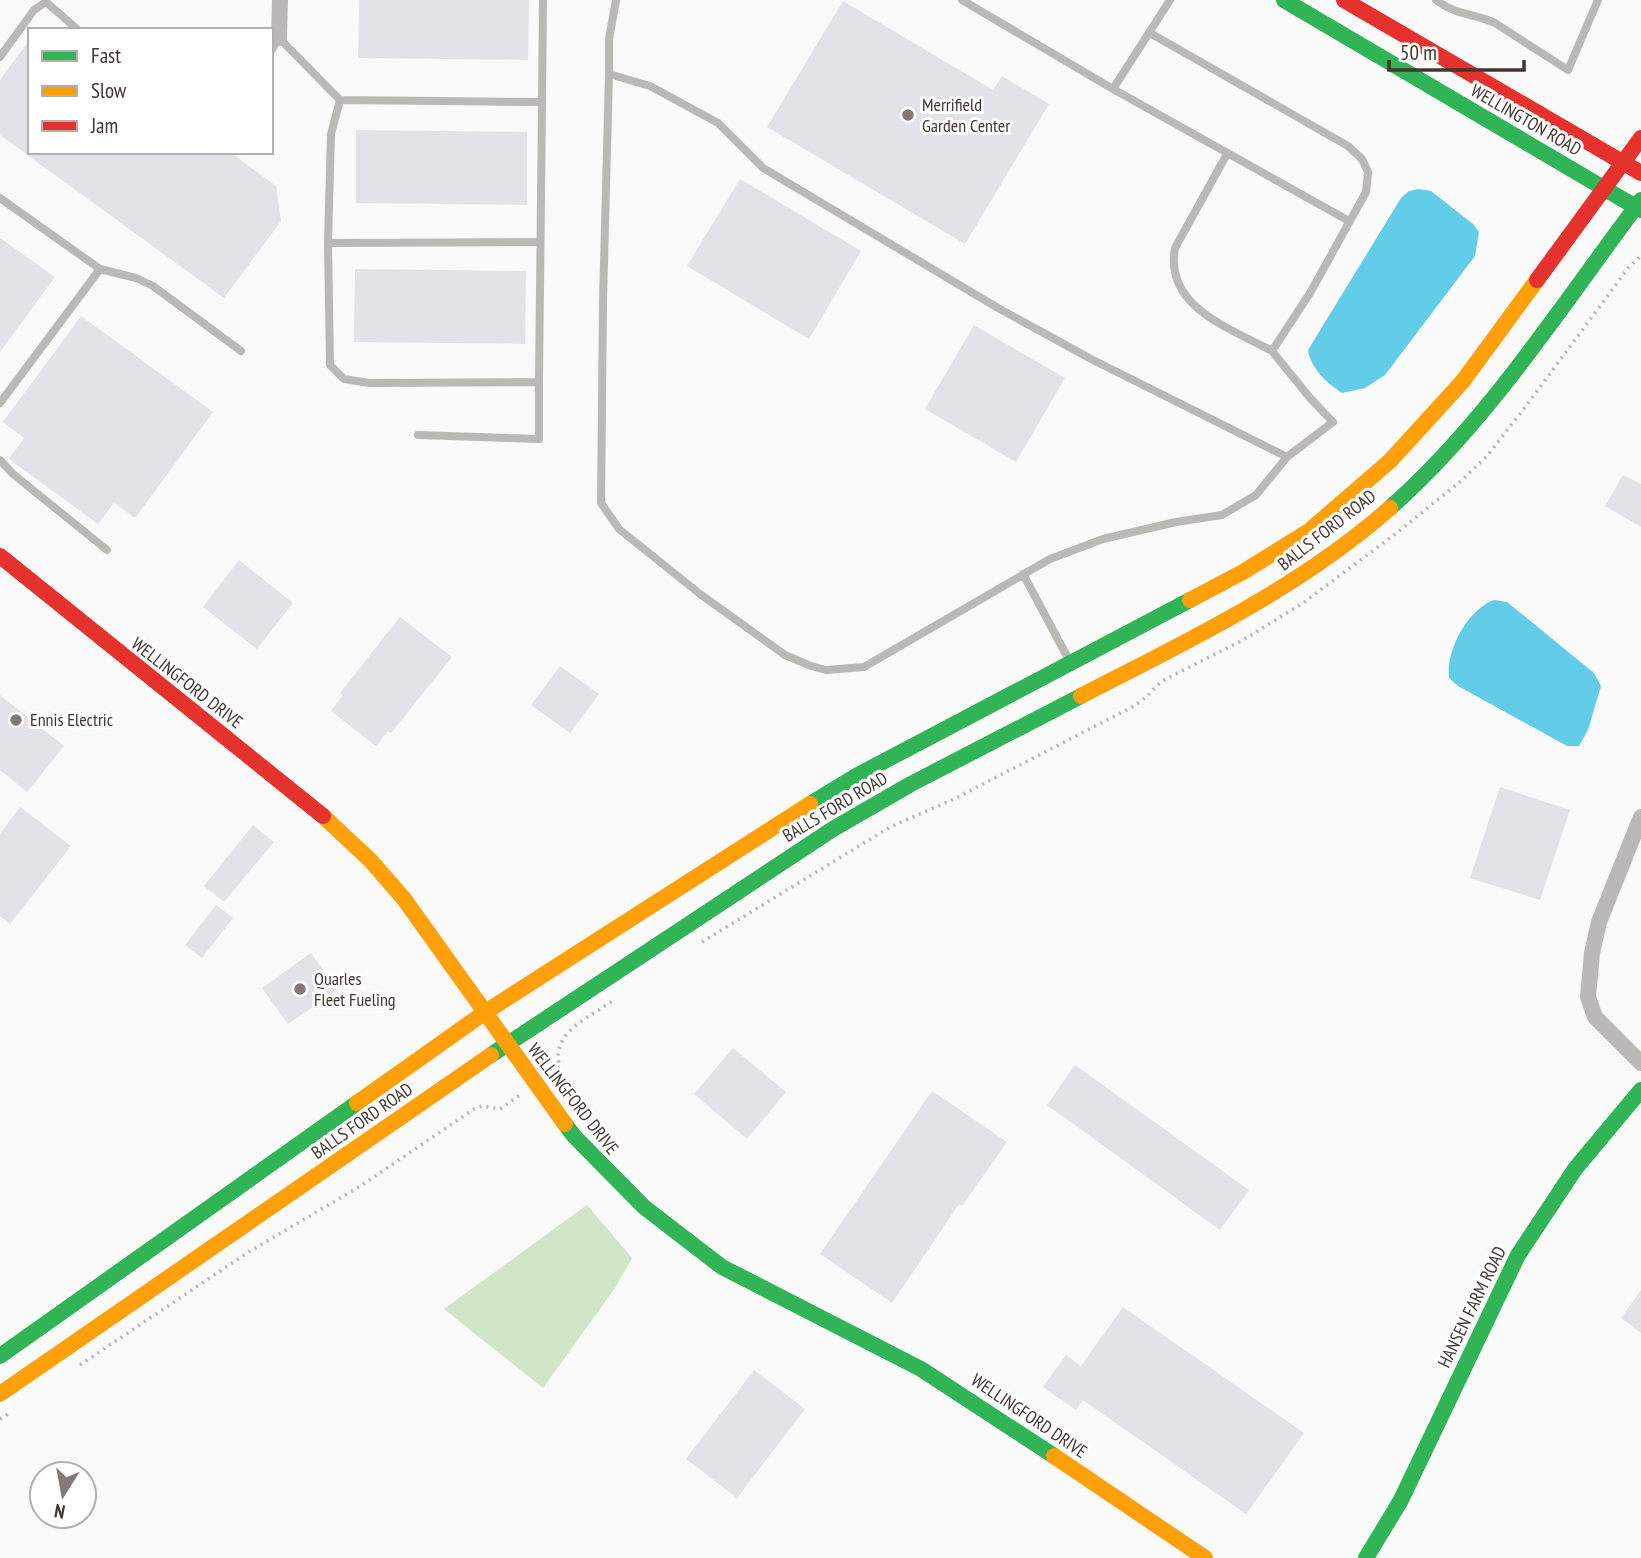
<svg xmlns="http://www.w3.org/2000/svg" width="1641" height="1558" viewBox="0 0 1641 1558" font-family="'PT Sans Narrow',sans-serif">
  <style>
    .green { fill: #d0e6c7 }
    .water { fill: #62cce9 }
    .building { fill: #e3e2e9 }
    .lines { fill: none; stroke-linecap: round; stroke-linejoin: round }
    .path { stroke: #b6b4b2; stroke-width: 3.5; stroke-dasharray: 2 5; stroke-linecap: butt }
    .lane { stroke: #bab9b5; stroke-width: 8 }
    .street { stroke: #bab9b5; stroke-width: 16 }
    .fast { stroke: #30b455; stroke-width: 16 }
    .slow { stroke: #ff9f0a; stroke-width: 16 }
    .jam { stroke: #e5322d; stroke-width: 16 }
    .poi-dot { fill: #837a77; stroke: #fff; stroke-width: 2.5 }
    .labels { text-anchor: middle; stroke-width: 6; stroke-linejoin: round; paint-order: stroke }
    .poi-label { font-size: 18px; fill: #433530; stroke: #fff; text-anchor: start }
    .street-label { font-size: 18px; fill: #433530; stroke: #fff }
  </style>
  <rect width="100%" height="100%" fill="#fafafa"/>
  <path class="green" d="M587 1205 632 1258 615 1288 543 1388 444 1309Z"/>
  <path class="water" d="M1419 189 1431 191 1473 224 1479 232 1475 256 1385 375 1365 388 1342 393C1327 383 1311 369 1308 350L1401 198 1409 191Z
    M1494 600 1507 602 1594 673 1601 686 1588 730 1579 746H1567L1458 686 1449 678C1446 650 1467 610 1494 600Z"/>
  <path class="building" d="M359 0H529L528 60 358 58Z
    M843 1 993 90 1002 76 1049 104 965 244 767 127Z
    M30 39V152H230L276 186 281 221 224 298 0 135V80Z
    M356 130 527 132V205L356 203Z
    M740 179 861 251 809 339 687 266Z
    M0 238 55 277 0 352Z
    M355 269 526 271 525 344 354 342Z
    M81 316 213 412 135 518 114 503 98 524 9 459 24 438 3 422Z
    M974 325 1065 378 1016 462 925 409Z
    M1623 475 1641 484V527L1605 506Z
    M239 560 293 603 257 649 203 607Z
    M400 617 452 657 391 733 388 731 376 746 331 711 343 695 340 693Z
    M560 666 599 694 570 733 531 705Z
    M0 695 64 746 27 792 0 770Z
    M1500 787 1570 810 1540 900 1470 878Z
    M20 807 71 846 10 924 0 916V834Z
    M253 825 274 842 224 902 204 886Z
    M216 905 233 918 202 958 185 945Z
    M311 953 337 990 288 1024 262 988Z
    M733 1048 786 1092 747 1139 694 1094Z
    M1075 1065 1249 1190 1220 1230 1047 1105Z
    M932 1091 1007 1142 962 1206 959 1204 892 1303 820 1254Z
    M1641 1290V1333L1621 1318Z
    M1123 1307 1304 1433 1246 1514 1083 1400 1076 1410 1043 1387 1066 1355 1081 1366Z
    M754 1370 805 1409 737 1498 686 1459Z"/>
  <g class="lines">
    <path class="path" d="M702 942 890 827 954 799 1134 706 1145 698 1162 681 1243 640 1303 603 1394 535 1461 481 1487 456 1523 410 1629 267 1641 256
      M552 1072 560 1067C549 1033 590 1017 614 1000
      M80 1365 247 1253 359 1187 474 1109 482 1106 500 1109 520 1095
      M0 1419 10 1413"/>
    <path class="lane" d="M616 0 609 39V74L650 86 718 123 763 168 998 308 1093 360 1287 457 1333 422 1310 398 1272 351
      M962 0 1113 89 1170 0
      M1436 0C1459 17 1471 12 1495 23L1568 70 1598 0
      M1150 33 1348 146 1362 159 1368 172 1366 192 1310 293 1272 351C1230 328 1164 307 1175 248L1227 154
      M271 51 279 38 340 100 542 102 543 0
      M0 57 34 10 46 2 78 30
      M609 74 603 301 601 503 619 529 700 594 785 655 811 666 826 670 864 667 1050 559 1103 539 1176 522 1222 515 1256 495 1287 457
      M1113 89 1349 221
      M340 100 331 134 328 243 330 365 344 379 369 383 539 382V439L418 435
      M0 198 100 269 0 403
      M328 243 540 242
      M100 269 136 278 153 286 241 351
      M539 382 542 102
      M0 460 13 474 107 550
      M1023 574 1069 660"/>
    <path class="street" d="M279 38 280 0
      M1641 817 1599 922 1592 953 1588 997 1595 1017 1641 1063"/>
    <path class="fast" d="M1284 0 1641 210
      M1390 508C1490 419 1561 306 1641 200
      M810 804 856 776 1190 600
      M491 1055 833 829 911 784 1081 696
      M565 1124 574 1136 644 1207 722 1267 921 1369 1054 1456
      M0 1356 357 1103
      M1366 1558 1401 1500 1518 1255 1575 1169 1641 1090"/>
    <path class="slow" d="M1190 600 1243 572 1309 531 1390 461 1463 381 1537 280
      M1081 696C1189 640 1298 589 1390 508
      M323 816 371 861 404 899 565 1124
      M357 1103 484 1013 810 804
      M0 1394 491 1055
      M1054 1456 1205 1558"/>
    <path class="jam" d="M1344 0 1641 173
      M1537 280 1641 138
      M0 556 323 816"/>
  </g>
  <g class="poi-dot">
    <circle cx="908" cy="115" r="7"/>
    <circle cx="16" cy="720" r="7"/>
    <circle cx="300" cy="989" r="7"/>
  </g>
  <g class="labels">
    <g class="poi-label">
      <text x="922" y="111">Merrifield<tspan x="922" dy="21">Garden Center</tspan></text>
      <text x="30" y="726">Ennis Electric</text>
      <text x="314" y="985">Quarles<tspan x="314" dy="21">Fleet Fueling</tspan></text>
    </g>
    <g class="street-label">
      <text transform="translate(1526 120) rotate(30)" y="6">WELLINGTON ROAD</text>
      <text transform="translate(1327 530) rotate(-38)" y="6">BALLS FORD ROAD</text>
      <text transform="translate(187 683) rotate(38)" y="6">WELLINGFORD DRIVE</text>
      <text transform="translate(835 807) rotate(-31)" y="6">BALLS FORD ROAD</text>
      <text transform="translate(573 1099) rotate(52)" y="6">WELLINGFORD DRIVE</text>
      <text transform="translate(362 1121) rotate(-35)" y="6">BALLS FORD ROAD</text>
      <text transform="translate(1472 1307) rotate(-64)" y="6">HANSEN FARM ROAD</text>
      <text transform="translate(1029 1416) rotate(34)" y="6">WELLINGFORD DRIVE</text>
    </g>
  </g>
  <rect x="28" y="28" width="245" height="126" fill="#ffffff" stroke="#b4aeac" stroke-width="2"/>
  <rect x="42" y="51" width="35" height="10" fill="#30b455" stroke="#b4aeac" stroke-width="2"/>
  <text x="91" y="63" font-size="21" fill="#433530">Fast</text>
  <rect x="42" y="86" width="35" height="10" fill="#ff9f0a" stroke="#b4aeac" stroke-width="2"/>
  <text x="91" y="98" font-size="21" fill="#433530">Slow</text>
  <rect x="42" y="121" width="35" height="10" fill="#e5322d" stroke="#b4aeac" stroke-width="2"/>
  <text x="91" y="133" font-size="21" fill="#433530">Jam</text>
  <g transform="translate(63 1495) rotate(191)"><circle r="33" fill="#ffffff" stroke="#b4aeac" stroke-width="2"/>
  <path d="M0-5L12 26L0 18L-12 26Z" fill="#837a77"/>
  <text y="-10" font-size="19" font-weight="bold" text-anchor="middle" fill="#433530">N</text>
  </g>
  <path d="M1389 60v10h135v-10" fill="none" stroke="#433530" stroke-width="3.5"/>
  <text x="1400" y="60" font-size="21" fill="#433530" stroke="#ffffff" stroke-width="5" paint-order="stroke">50 m</text>
</svg>
